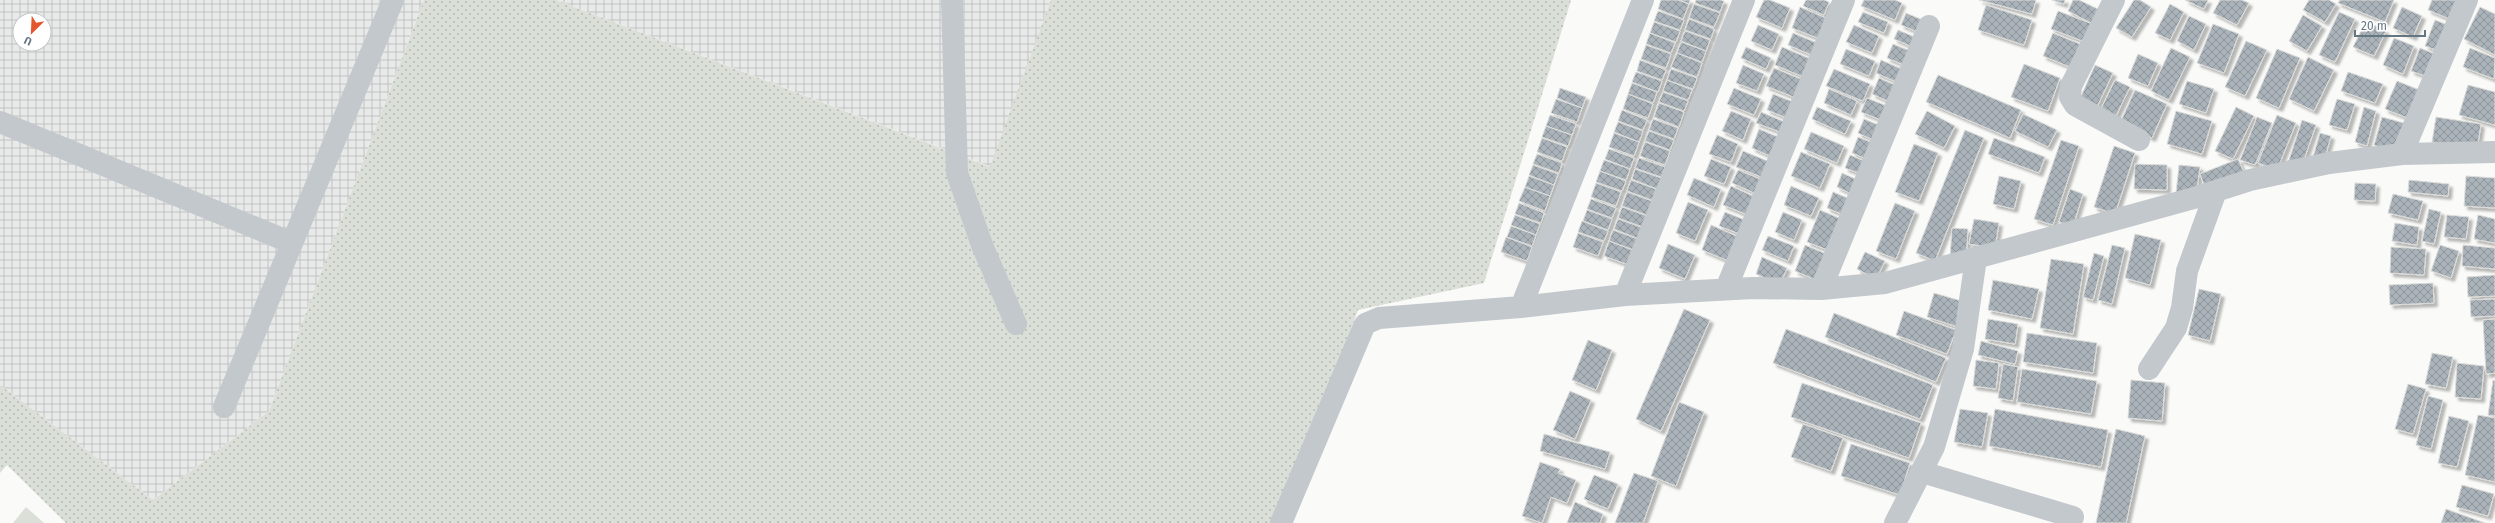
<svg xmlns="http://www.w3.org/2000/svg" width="2495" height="523" viewBox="0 0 2495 523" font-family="'Fira Sans',sans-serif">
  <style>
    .industrial { fill: url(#industrial-grid); fill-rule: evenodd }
    .grass { fill: url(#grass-dots) }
    .pitch { fill: #dadfd7 }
    .building { fill: url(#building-cross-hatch); stroke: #dcdcda; filter: url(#shadow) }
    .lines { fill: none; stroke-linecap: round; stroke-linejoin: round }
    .minor { stroke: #c3c8cc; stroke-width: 22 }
  </style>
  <defs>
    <pattern id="industrial-grid" width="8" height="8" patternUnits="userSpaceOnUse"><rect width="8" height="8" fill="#e8e9e9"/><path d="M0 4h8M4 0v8" fill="none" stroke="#c0c1c2"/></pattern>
    <pattern id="grass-dots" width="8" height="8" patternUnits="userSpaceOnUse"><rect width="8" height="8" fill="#dadfd7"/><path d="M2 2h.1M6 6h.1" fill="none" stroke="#b4b9b4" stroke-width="1.8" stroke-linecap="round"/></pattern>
    <pattern id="building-cross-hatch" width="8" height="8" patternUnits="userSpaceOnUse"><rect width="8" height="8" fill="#aab3b9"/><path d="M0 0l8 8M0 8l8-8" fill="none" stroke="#8e969c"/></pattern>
    <filter id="shadow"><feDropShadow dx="3.5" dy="3.5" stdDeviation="1" flood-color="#0004"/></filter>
  </defs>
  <rect width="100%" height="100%" fill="#fafaf8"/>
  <path class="industrial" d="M0 0H424L269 411 153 500 0 385ZM20 20H44V44H20Z
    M556 0H1051L991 167Z"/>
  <path class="grass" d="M424 0H556L990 167 1051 0H1571L1484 283 1358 310 1282 523H66L7 465 0 473V385L153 500 269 411Z"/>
  <path class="pitch" d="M26 507 44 523H13Z"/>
  <path class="building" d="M1661 0H1678L1689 4 1683 19 1658 9Z
    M1679 0H1690L1689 4Z
    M1696 0H1720L1724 1 1720 12 1695 3Z
    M1764 0H1770L1790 8 1782 28 1756 17Z
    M1806 0H1824L1829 2 1824 15 1803 6Z
    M1864 0H1895L1902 3 1895 20 1861 6Z
    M1979 0H2036L2032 14Z
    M2052 0H2065L2064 4Z
    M2073 0H2079L2102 11 2095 25 2068 11Z
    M2134 0H2140L2151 7 2132 37 2116 28Z
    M2185 0H2208L2204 9Z
    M2220 0H2242L2249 3 2237 25 2213 13Z
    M2309 0H2329L2336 4 2325 22 2303 10Z
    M2340 0H2394L2385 22 2338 3Z
    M2432 0H2460L2452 20 2428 10Z
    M1694 4 1720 13 1714 27 1689 18Z
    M2170 4 2184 12 2170 40 2155 33Z
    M1986 5 2032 20 2024 45 1978 30Z
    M1800 7 1828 19 1820 39 1792 28Z
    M2402 7 2422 16 2413 37 2393 28Z
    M2480 7 2495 14V55L2464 39Z
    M1658 11 1684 20 1680 30 1654 21Z
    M2058 11 2095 25 2088 43 2051 29Z
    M1863 12 1888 22 1884 33 1858 22Z
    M2339 12 2355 19 2335 62 2319 55Z
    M1906 13 1925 21 1920 33 1901 25Z
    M2303 15 2322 26 2307 51 2289 41Z
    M2189 16 2206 24 2194 50 2177 41Z
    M1689 19 1714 29 1711 39 1685 30Z
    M2435 20 2453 27 2442 52 2425 46Z
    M2366 21 2386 31 2374 56 2353 47Z
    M1654 22 1680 31 1676 42 1650 33Z
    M2213 24 2239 34 2224 73 2197 63Z
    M1758 25 1779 34 1772 50 1751 41Z
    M1854 25 1879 36 1872 53 1846 42Z
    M1898 30 1917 38 1913 47 1894 39Z
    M1685 31 1710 40 1706 51 1681 41Z
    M1650 33 1675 43 1671 53 1646 44Z
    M1793 33 1817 43 1812 55 1788 45Z
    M2053 33 2080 44 2070 67 2043 56Z
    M2394 38 2414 46 2403 74 2383 65Z
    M2246 41 2267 50 2245 96 2225 87Z
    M1681 42 1706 51 1702 62 1677 53Z
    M1893 44 1910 51 1904 65 1887 58Z
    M1646 45 1671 54 1666 68 1641 59Z
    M1746 47 1771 58 1766 69 1741 58Z
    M1782 47 1813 60 1806 78 1775 65Z
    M2171 48 2190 57 2169 100 2151 91Z
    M2420 48 2440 56 2431 78 2411 71Z
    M2470 48 2495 58 2494 79 2463 67Z
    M1846 49 1875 61 1869 76 1840 64Z
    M2277 49 2300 58 2279 108 2256 98Z
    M1677 53 1702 63 1697 77 1671 67Z
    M2138 54 2158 63 2148 86 2128 78Z
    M2308 57 2334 70 2314 111 2289 99Z
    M1640 60 1666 70 1662 80 1637 71Z
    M1881 60 1904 70 1899 83 1876 73Z
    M2024 64 2060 78 2048 111 2011 97Z
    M1743 65 1764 74 1757 91 1736 83Z
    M2095 65 2113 73 2096 109 2079 101Z
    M1774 68 1803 80 1796 98 1766 86Z
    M1671 69 1697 78 1693 89 1667 80Z
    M1834 69 1870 84 1863 101 1826 86Z
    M1636 72 1662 81 1658 92 1632 82Z
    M2348 72 2383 84 2375 103 2341 91Z
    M1938 75 2021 110 2010 138 1926 102Z
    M1879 78 1897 86 1890 102 1872 94Z
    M1667 80 1692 90 1688 100 1663 91Z
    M2115 80 2130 87 2112 124 2097 117Z
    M2187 81 2214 89 2206 113 2179 104Z
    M2397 81 2422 91 2410 119 2385 109Z
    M1632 83 1657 92 1653 103 1628 94Z
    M2468 85 2495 92V125L2459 115Z
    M1560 88 1586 97 1582 108 1557 98Z
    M1734 88 1761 99 1754 115 1727 104Z
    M1829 89 1857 101 1851 115 1824 103Z
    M2135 90 2167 104 2152 138 2120 123Z
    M1663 92 1688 101 1684 111 1659 102Z
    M1628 94 1653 104 1648 118 1623 109Z
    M1773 94 1793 102 1787 118 1767 110Z
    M1867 98 1892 108 1886 122 1861 112Z
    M1556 99 1582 108 1577 122 1551 113Z
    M2337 99 2355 104 2347 130 2329 125Z
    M1659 103 1684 112 1679 127 1654 117Z
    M1817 107 1851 121 1845 134 1812 119Z
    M2236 107 2254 116 2233 159 2215 151Z
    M2364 107 2376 111 2367 146 2355 142Z
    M1622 110 1647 120 1643 130 1618 121Z
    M1731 111 1751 119 1743 140 1722 131Z
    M1927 111 1955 126 1944 148 1915 134Z
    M2176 111 2212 121 2202 154 2167 144Z
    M1761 112 1787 123 1783 133 1756 123Z
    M2023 114 2057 130 2048 147 2015 131Z
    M1550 115 1576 124 1572 135 1546 126Z
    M2277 115 2296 123 2277 170 2258 163Z
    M2257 117 2272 123 2255 165 2240 160Z
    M2382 117 2404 123 2396 152 2374 145Z
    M2436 117 2481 124 2477 149 2432 142Z
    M1653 119 1678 128 1674 139 1649 130Z
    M1864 119 1886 128 1880 143 1858 133Z
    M2302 120 2316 125 2301 168 2288 163Z
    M1618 122 1643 131 1639 142 1614 132Z
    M1546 126 1572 135 1568 146 1542 137Z
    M1759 129 1778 137 1770 156 1752 148Z
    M1965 130 1984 138 1935 261 1916 253Z
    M1649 131 1674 140 1670 150 1645 141Z
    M1811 132 1844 146 1837 163 1804 149Z
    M1614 133 1639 142 1634 156 1609 147Z
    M2320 133 2331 136 2324 161 2313 157Z
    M1717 135 1738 144 1731 162 1709 154Z
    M1858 137 1878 145 1872 161 1852 153Z
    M1542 138 1567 147 1562 161 1537 152Z
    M1994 138 2045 157 2039 173 1988 154Z
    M2061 140 2079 146 2053 225 2034 219Z
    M1645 142 1670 151 1665 165 1640 156Z
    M1914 144 1938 153 1919 201 1895 192Z
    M2114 146 2135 153 2115 214 2094 207Z
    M1609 149 1634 158 1630 169 1605 159Z
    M1743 151 1770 162 1764 178 1736 167Z
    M1801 152 1830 164 1820 188 1791 176Z
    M1537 154 1562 163 1559 173 1533 164Z
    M1850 155 1869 163 1864 175 1845 168Z
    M1639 158 1665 167 1661 177 1635 168Z
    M1711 159 1731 167 1724 184 1704 176Z
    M2238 159 2245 175 2206 190 2200 174Z
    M1604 160 1630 169 1626 180 1600 171Z
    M2135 164 2167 165V190L2134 189Z
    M1533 165 1558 174 1554 185 1529 175Z
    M2179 165 2200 167 2196 196 2176 193Z
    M1635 169 1661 178 1657 189 1632 179Z
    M1738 170 1765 181 1759 195 1732 183Z
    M1600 171 1626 181 1622 191 1596 182Z
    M1842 173 1860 181 1854 195 1837 187Z
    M1529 176 1554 185 1550 196 1525 187Z
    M1999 176 2021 181 2014 209 1993 204Z
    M2466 176 2495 178V208L2464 206Z
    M1694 178 1721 189 1714 207 1687 195Z
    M1631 180 1656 189 1652 200 1627 191Z
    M2409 180 2449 184 2448 196 2408 192Z
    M1596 183 1621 192 1616 206 1591 197Z
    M2355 183 2376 184 2375 201 2354 200Z
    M1731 186 1755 197 1748 215 1723 205Z
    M1791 186 1819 198 1811 216 1784 205Z
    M1525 187 1550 196 1545 211 1519 201Z
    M2070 189 2083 194 2073 226 2059 222Z
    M1627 192 1652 201 1647 215 1622 206Z
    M1833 192 1855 201 1849 217 1827 208Z
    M2393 194 2423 201 2418 220 2388 213Z
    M1591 199 1616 208 1612 218 1587 209Z
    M1688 202 1708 210 1695 241 1676 233Z
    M1519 203 1544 213 1541 223 1515 214Z
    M1895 203 1915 211 1896 259 1876 251Z
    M1622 207 1647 216 1643 227 1618 218Z
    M2429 209 2441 212 2434 244 2422 241Z
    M1587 210 1612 219 1608 230 1583 221Z
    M1820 210 1846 221 1833 252 1807 242Z
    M1725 212 1745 220 1740 234 1719 226Z
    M1783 212 1802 220 1794 240 1775 232Z
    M1515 215 1540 224 1536 235 1511 225Z
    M2447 215 2469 217 2466 239 2444 237Z
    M2478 215 2495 219V243L2474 239Z
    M1618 219 1643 228 1639 239 1614 229Z
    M1974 219 1999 223 1995 248 1969 244Z
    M1582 221 1608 231 1604 241 1578 232Z
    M2395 223 2419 227 2417 245 2392 241Z
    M1711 225 1741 238 1731 262 1702 250Z
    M1511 226 1536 235 1532 246 1507 237Z
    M1952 228 1968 229 1966 258H1950Z
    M1613 230 1638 239 1634 250 1609 241Z
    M1578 233 1603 242 1598 256 1573 247Z
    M2135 234 2161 240 2150 285 2125 278Z
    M1768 236 1794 246 1788 261 1762 250Z
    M1506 237 1532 247 1527 261 1501 252Z
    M1609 241 1635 251 1629 265 1604 256Z
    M1668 244 1695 255 1685 279 1659 268Z
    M1805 245 1831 256 1821 282 1795 271Z
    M2112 245 2125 248 2112 304 2098 300Z
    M2440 245 2459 251 2451 278 2431 271Z
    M2463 245 2495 248V269L2462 266Z
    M2391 247 2426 249 2424 275 2390 273Z
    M1865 252 1885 261 1876 279 1857 269Z
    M2094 253 2104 256 2093 300 2083 297Z
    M1762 257 1787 268 1780 284 1756 274Z
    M2051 259 2084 264 2073 334 2040 328Z
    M2495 275V296L2468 297 2467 277Z
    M1993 280 2039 289 2032 319 1988 310Z
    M2433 283 2434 303 2390 305 2389 285Z
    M2199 289 2221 294 2210 341 2188 335Z
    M1934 293 1965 302 1958 327 1927 317Z
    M2495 299V316L2471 317 2470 300Z
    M1684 309 1710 320 1661 431 1636 419Z
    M1904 311 1956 330 1947 354 1896 335Z
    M1834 313 1946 358 1936 382 1825 337Z
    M1988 319 2018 324 2015 344 1985 339Z
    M2495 319V373L2486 374 2483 320Z
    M1786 329 1933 385 1920 419 1773 363Z
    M2027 333 2097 343 2093 373 2023 362Z
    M1588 340 1612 350 1596 390 1572 380Z
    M1981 341 2018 351 2015 364 1978 355Z
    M2432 353 2453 357 2446 388 2425 384Z
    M1976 360 1999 363 1996 389 1973 386Z
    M2457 363 2484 366 2481 399 2455 397Z
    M2003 364 2018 367 2013 401 1998 398Z
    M2022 369 2097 381 2091 414 2017 402Z
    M2131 380 2165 383 2162 421 2128 418Z
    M2493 380 2495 381V416L2488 415Z
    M1802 383 1921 423 1909 458 1791 417Z
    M2408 384 2426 389 2413 434 2395 429Z
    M1570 391 1591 400 1575 439 1553 430Z
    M2428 396 2443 400 2431 449 2416 445Z
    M1679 402 1704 412 1676 486 1651 476Z
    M1960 409 1988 413 1982 447 1954 442Z
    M1995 409 2108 430 2101 467 1989 446Z
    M2478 415 2495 418V482L2465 475Z
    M2449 416 2469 421 2457 467 2438 463Z
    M1803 424 1843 438 1831 471 1791 457Z
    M2116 429 2145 436 2126 523H2096Z
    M1544 434 1610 452 1605 469 1540 451Z
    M1851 444 1910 463 1900 495 1841 476Z
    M1540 462 1560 469 1558 473 1576 480 1567 503 1551 497 1542 523 1522 516Z
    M1634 473 1658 481 1643 523H1615Z
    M1594 475 1618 484 1608 509 1584 499Z
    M2462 485 2494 494 2488 516 2456 507Z
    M1575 502 1603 514 1600 523H1567Z
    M2446 509 2485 523H2441Z"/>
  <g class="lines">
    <path class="minor" d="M952 0 957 173 982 245 1016 324
      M2114 0 2071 86 2070 97 2075 105 2139 140
      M0 122 292 243
      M2402 154 2467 0
      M1726 289 1844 0
      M1821 289 1929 26
      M1625 295 1744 0
      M1521 307 1643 0
      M2149 369 2176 328 2182 308 2187 271 2216 191
      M224 407 393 0
      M1922 472 2073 517
      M1281 523 1365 324 1379 318 1521 307 1625 295 1753 288 1821 289 1885 283 2194 198 2250 180 2329 163 2402 154 2495 152
      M1895 523 1934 447 1963 349 1976 258"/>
  </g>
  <g transform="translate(32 32) rotate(204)"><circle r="19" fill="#ffffff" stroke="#c1c8cd"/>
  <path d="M0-3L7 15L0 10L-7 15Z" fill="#e4572e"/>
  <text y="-6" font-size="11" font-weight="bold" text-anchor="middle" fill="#657683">U</text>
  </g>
  <path d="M2355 30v6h70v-6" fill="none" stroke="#657683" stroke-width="2"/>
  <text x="2361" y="30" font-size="12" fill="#657683" stroke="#ffffff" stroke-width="3" paint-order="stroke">20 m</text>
</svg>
